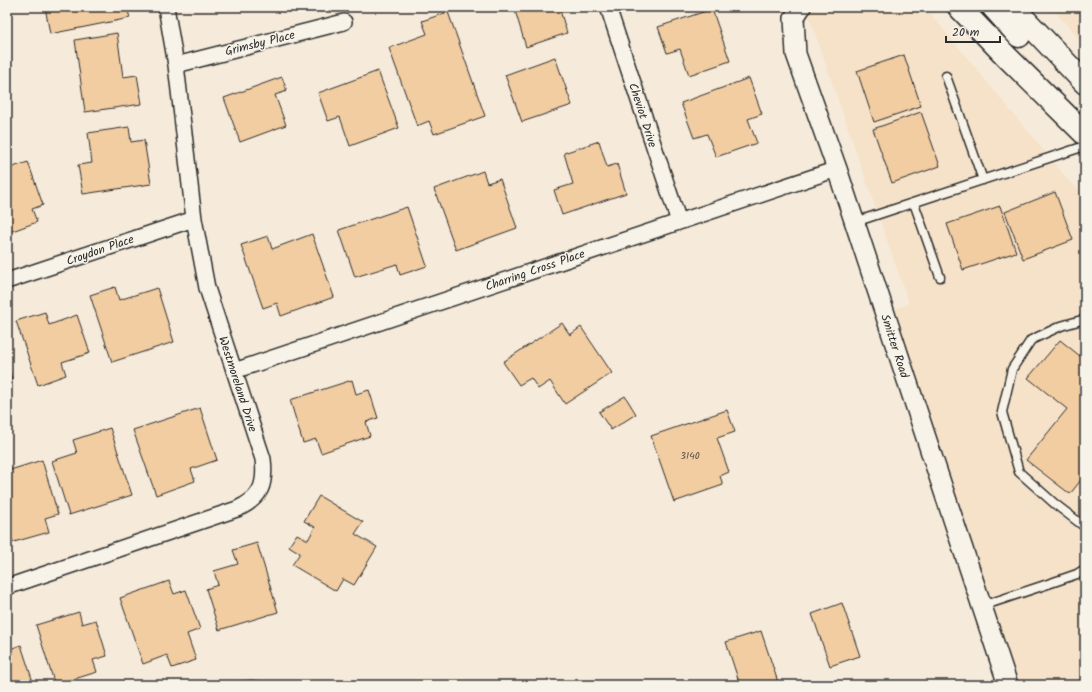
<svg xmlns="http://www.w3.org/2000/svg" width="1092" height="692" viewBox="0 0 1092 692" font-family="Kalam,sans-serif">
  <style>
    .built { fill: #f5e2c9 }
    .green { fill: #b9db94; stroke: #728360 }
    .building { fill: #f2cda2; stroke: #2b2b2b }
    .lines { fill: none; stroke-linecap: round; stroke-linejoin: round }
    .service-casing { stroke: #2b2b2b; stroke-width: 11 }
    .minor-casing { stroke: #2b2b2b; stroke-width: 18 }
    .tertiary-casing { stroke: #2b2b2b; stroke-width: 22 }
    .secondary-casing { stroke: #2b2b2b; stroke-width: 25 }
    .service { stroke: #f7f3e8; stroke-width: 8 }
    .minor { stroke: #f7f3e8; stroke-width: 15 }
    .tertiary { stroke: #f7f3e8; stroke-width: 19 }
    .secondary { stroke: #f7f3e8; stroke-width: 22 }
    .labels { text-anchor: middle; stroke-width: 3; stroke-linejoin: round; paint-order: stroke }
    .number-label { font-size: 10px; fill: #5d5449 }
    .street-label { font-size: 12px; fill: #2b2b2b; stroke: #f7f3e8 }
  </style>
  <rect width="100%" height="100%" fill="#f6ebda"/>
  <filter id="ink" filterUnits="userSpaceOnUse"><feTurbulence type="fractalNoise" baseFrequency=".025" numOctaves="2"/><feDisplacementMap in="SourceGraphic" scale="8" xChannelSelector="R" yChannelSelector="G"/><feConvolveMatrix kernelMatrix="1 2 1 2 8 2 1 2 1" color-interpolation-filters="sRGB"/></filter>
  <g filter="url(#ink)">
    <path class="built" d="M813 7H925L1071 183 1085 195V685H1019L894 309 909 304 808 14Z
      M1051 7H1085V46Z"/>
    <path class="green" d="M252 680 288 685H200Z"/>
    <path class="building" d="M45 7H127L130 18 50 34Z
      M514 7H559L567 33 526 47Z
      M712 9 730 61 689 75 680 49 667 53 658 27Z
      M448 12 485 116 434 134 429 121 417 126 389 48 427 34 422 21Z
      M117 33 123 77 137 75 142 104 85 112 75 40Z
      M904 55 921 106 874 122 857 71Z
      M555 57 572 105 522 122 505 75Z
      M378 71 399 128 350 146 340 117 328 121 318 93Z
      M282 77 287 91 275 95 286 125 240 142 224 98Z
      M749 78 762 114 748 119 757 143 716 157 707 134 694 138 681 103Z
      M921 112 940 166 892 183 873 129Z
      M129 127 131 142 144 140 151 184 83 194 78 165 92 163 88 133Z
      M599 141 607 167 617 164 626 193 562 215 554 190 573 184 564 153Z
      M28 162 43 205 32 209 37 222 7 233V169Z
      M483 171 487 183 500 179 517 228 456 250 434 189Z
      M1055 192 1073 240 1023 259 1005 212Z
      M1000 206 1016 252 963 270 947 224Z
      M407 207 427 266 400 275 397 264 355 277 339 230Z
      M312 234 334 297 281 316 277 303 263 308 241 245 268 236 272 249Z
      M115 287 119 300 157 288 174 342 112 362 90 295Z
      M45 312 49 325 77 315 90 353 62 362 66 375 38 385 16 321Z
      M562 323 570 335 581 327 612 373 565 404 550 381 538 389 531 378 519 385 503 362Z
      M1060 340 1085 360V475L1070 494 1026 460 1067 409 1028 378Z
      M7 362 12 379 7 380Z
      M352 380 356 394 369 390 378 418 366 422 370 436 321 453 316 439 303 443 290 400Z
      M625 396 636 414 611 430 599 412Z
      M200 408 217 460 191 469 195 481 156 495 133 430Z
      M727 410 735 432 717 438 729 472 720 476 723 485 674 502 651 436Z
      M110 428 132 495 69 515 52 461 77 453 73 440Z
      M42 460 58 514 45 518 49 532 7 544V471Z
      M319 496 363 522 355 534 377 547 354 585 343 579 336 591 292 565 300 553 289 546 297 534 308 540 315 527 304 521Z
      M257 543 278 612 219 630 206 589 218 585 214 571 238 564 233 550Z
      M169 581 174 594 186 590 200 629 187 634 196 660 172 668 167 655 143 664 120 598Z
      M842 603 860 656 830 666 812 614Z
      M79 612 82 624 96 620 107 656 93 660 97 672 55 685 36 625Z
      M761 631 778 682 769 685H740L726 642Z
      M21 645 34 685H7V650Z"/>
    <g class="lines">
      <defs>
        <path id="service" d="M946 76 983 180
          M914 203 940 277
          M855 222 1085 146
          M1085 319 1061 326 1031 340 1012 369 1002 412 1019 472 1055 504 1085 527
          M982 606 1048 584 1077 574 1085 569"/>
        <path id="minor" d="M608 7 679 222
          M176 65 344 22
          M7 281 194 219
          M234 371 837 169
          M7 587 237 509C261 498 266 485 263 459L207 288 194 219 176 65 166 7"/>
        <path id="tertiary" d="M801 7 794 18 796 54 837 169 1008 685"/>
        <path id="secondary" d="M959 7 1008 58 1085 134
          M993 7 1019 36
          M1013 7 1085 83"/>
      </defs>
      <use href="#service" class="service-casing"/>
      <use href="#minor" class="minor-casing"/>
      <use href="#tertiary" class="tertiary-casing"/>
      <use href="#secondary" class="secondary-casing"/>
      <use href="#service" class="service"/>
      <use href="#minor" class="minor"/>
      <use href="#tertiary" class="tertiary"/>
      <use href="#secondary" class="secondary"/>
    </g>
  </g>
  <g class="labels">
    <g class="number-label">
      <text x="690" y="459">3140</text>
    </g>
    <g class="street-label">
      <text transform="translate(260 43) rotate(-14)" y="4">Grimsby Place</text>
      <text transform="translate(643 115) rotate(72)" y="4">Cheviot Drive</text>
      <text transform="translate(100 250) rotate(-19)" y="4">Croydon Place</text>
      <text transform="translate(535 270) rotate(-19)" y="4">Charring Cross Place</text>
      <text transform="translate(895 346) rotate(72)" y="4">Smitter Road</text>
      <text transform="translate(238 384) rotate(72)" y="4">Westmoreland Drive</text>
    </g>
  </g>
  <rect width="1092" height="692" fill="none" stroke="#f7f3e8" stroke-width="24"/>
  <rect x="12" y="12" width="1068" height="668" fill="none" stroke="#2b2b2b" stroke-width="1.5" filter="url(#ink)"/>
  <path d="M946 36v6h54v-6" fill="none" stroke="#2b2b2b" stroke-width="2"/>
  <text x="952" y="36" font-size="12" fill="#2b2b2b" stroke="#f7f3e8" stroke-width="3" paint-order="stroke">20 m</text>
</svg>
